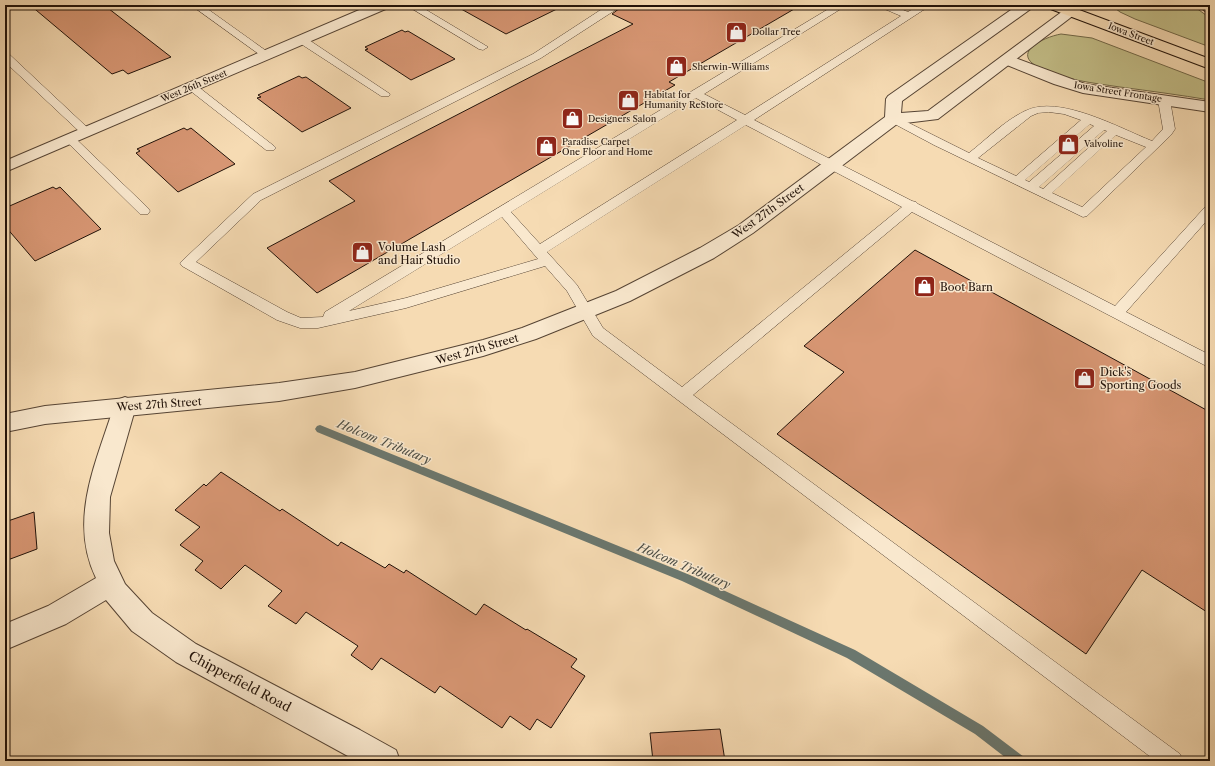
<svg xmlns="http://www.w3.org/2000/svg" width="1215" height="766" viewBox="0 0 1215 766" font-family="'Libre Caslon Text',serif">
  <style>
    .green { fill: #c3be88; stroke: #726848 }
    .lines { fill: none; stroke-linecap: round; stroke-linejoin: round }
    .stream { fill: #6b776e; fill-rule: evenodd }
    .building { fill: #d79673; stroke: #211209 }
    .service-casing { stroke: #564434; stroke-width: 1 }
    .minor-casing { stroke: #564434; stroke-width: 2 }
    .tertiary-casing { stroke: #564434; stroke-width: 2 }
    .trunk-casing { stroke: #211209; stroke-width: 2 }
    .service { fill: #f9e8ce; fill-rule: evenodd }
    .minor { fill: #f9e8ce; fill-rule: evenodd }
    .tertiary { fill: #f9e8ce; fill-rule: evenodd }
    .trunk { fill: #f6dbb3; fill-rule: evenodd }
    .labels { text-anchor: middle; stroke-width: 3; stroke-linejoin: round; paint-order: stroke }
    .far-poi-label { font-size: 9px; fill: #211209; stroke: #f9e8ce; text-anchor: start }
    .far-street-label { font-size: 9px; fill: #211209; stroke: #f9e8ce }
    .street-label { font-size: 11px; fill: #211209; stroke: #f9e8ce }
    .poi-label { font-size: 11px; fill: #211209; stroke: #f9e8ce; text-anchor: start }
    .water-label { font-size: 12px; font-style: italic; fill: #4c4d44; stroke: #f9e8ce }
    .near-street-label { font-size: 13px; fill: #211209; stroke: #f9e8ce }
  </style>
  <rect width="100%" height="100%" fill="#f6dbb3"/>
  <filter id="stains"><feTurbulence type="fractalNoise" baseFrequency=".005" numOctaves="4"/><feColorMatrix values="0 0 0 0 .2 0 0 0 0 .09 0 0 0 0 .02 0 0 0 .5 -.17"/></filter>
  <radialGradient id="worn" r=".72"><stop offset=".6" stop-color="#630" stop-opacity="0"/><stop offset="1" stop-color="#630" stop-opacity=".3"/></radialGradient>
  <path class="green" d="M1111 5H1192L1210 18V47L1135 19 1120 12Z
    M1061 34 1092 38 1210 83V100C1180 95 1150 91 1120 87 1093 83 1064 80 1040 68 1009 53 1044 37 1061 34Z"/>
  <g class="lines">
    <path class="stream" d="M320 425 690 575 855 650 983 726 1024 757 1026 761H1010L975 734 847 658 682 581 317 432 315 429 317 426Z"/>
  </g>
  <path class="building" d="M30 5H104L171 57 128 74 123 70 112 74Z
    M454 5H565L506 34Z
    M624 5H801L669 82 675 85 317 293 267 248 355 201 329 181 633 24 612 14Z
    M402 30 405 32 408 31 455 59 411 80 365 50 368 49 365 47Z
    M299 76 302 78 306 77 351 108 302 132 257 98 261 97 258 95Z
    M184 128 187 130 191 128 235 164 178 192 136 153 140 151 137 149Z
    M53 187 56 189 60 187 101 229 35 261 5 226V208Z
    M915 250 1210 412V614L1142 570 1086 654 777 434 844 372 804 346Z
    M221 472 280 511 282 509 338 546 341 542 385 568 389 564 404 573 406 570 476 615 484 604 526 630 527 629 577 659 571 667 585 676 551 728 537 719 530 730 510 716 502 728 440 686 435 693 381 658 372 670 351 655 358 646 306 612 296 624 268 606 282 591 245 565 221 589 195 570 203 561 180 545 200 527 175 510 204 484 206 486Z
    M34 512 37 549 5 561V522Z
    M720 729 725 761H653L650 733Z"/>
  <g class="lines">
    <defs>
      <path id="service" d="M191 5H202L272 55 267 58 263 57Z
        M406 5H418L488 47 483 50 479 49Z
        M566 5H577L572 8 568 7Z
        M610 5H623L541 58 261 200 196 262 287 312 301 318 323 317 325 312 835 5H847L704 94 745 115 901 16 880 7 878 5H891L908 12 919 5H931L754 120 912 201 916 202 918 204 1115 306 1206 206 1210 205V217L1126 312 1210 355V368L912 212 693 395 1180 754 1183 761H1156L593 336 567 291 545 266 406 308 318 328H300L277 320 182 266 180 263 253 194 533 54 599 11ZM696 98 737 120 540 244 511 212ZM746 125 902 207 682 387 603 328 577 285 547 252ZM502 217 538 259 406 298 349 311Z
        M302 37 306 38 390 94 389 96H381L298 42 297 40 298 38Z
        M5 53 9 54 90 130 92 132 90 134H82L5 62Z
        M192 84 196 85 274 146 276 148 274 150H266L188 89 187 87 188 85Z
        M1164 97 1170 100 1175 129 1171 135 1087 216 1083 217 934 145 889 121 887 119 889 117H897L969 153C987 139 1004 121 1025 111 1059 94 1119 128 1152 141L1163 129 1158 100ZM1049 112 1064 114 1081 120 1016 176 978 158 1031 116 1038 113ZM1090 124 1094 126 1029 182 1025 180ZM1104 130 1107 131 1043 189 1039 187ZM1116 135 1146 147 1082 207 1052 193Z
        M70 136 74 137 148 208 150 211 148 214H140L66 141 64 139 66 137Z"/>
      <path id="minor" d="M371 5H390L388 8 5 172V161Z
        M1198 5H1210V12L1205 11Z
        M1007 55 1085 84 1210 102V112L1083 93 1054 84 1002 63 999 60 1002 57Z
        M125 397 133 400 136 406 110 497 109 533 114 561 125 584 152 613 196 644 360 730 396 750 400 761H357L176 662 132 631 106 600 66 624 5 650V624L48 606 96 578C68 520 96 463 114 406L117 400Z"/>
      <path id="tertiary" d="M1018 5H1034L1032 8 902 101 901 113 928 111 1071 5H1087L938 119 897 124 753 233 714 258 630 301 536 339 483 356 355 388 279 401 45 424 5 432V414L45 406 279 383 355 372 483 340 522 328 616 291 700 248 739 225 885 117 886 99 888 96Z"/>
      <path id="trunk" d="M1046 5H1066L1210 59V69L1048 8Z"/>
    </defs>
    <use href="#service" class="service-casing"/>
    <use href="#minor" class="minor-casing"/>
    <use href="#tertiary" class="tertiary-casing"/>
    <use href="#trunk" class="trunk-casing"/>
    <use href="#service" class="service"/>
    <use href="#minor" class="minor"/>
    <use href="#tertiary" class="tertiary"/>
    <use href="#trunk" class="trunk"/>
  </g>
  <defs>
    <symbol id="shop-square" viewBox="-11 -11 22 22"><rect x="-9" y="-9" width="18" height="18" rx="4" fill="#8f2418" stroke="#f9e8ce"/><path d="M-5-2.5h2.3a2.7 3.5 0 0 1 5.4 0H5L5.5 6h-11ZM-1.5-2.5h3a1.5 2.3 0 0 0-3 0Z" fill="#fff"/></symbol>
  </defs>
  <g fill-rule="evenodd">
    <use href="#shop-square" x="724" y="20" width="25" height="25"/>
    <use href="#shop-square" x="664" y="54" width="25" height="25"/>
    <use href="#shop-square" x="616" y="88" width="25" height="25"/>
    <use href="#shop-square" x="560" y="106" width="25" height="25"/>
    <use href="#shop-square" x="1056" y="132" width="25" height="25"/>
    <use href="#shop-square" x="534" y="134" width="25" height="25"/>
    <use href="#shop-square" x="350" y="240" width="25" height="25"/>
    <use href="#shop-square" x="912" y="274" width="25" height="25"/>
    <use href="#shop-square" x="1072" y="366" width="25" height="25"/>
  </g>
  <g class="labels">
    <g class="far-poi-label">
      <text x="752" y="35">Dollar Tree</text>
      <text x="692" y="70">Sherwin-Williams</text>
      <text x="644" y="98">Habitat for<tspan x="644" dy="10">Humanity ReStore</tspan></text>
      <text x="588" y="122">Designers Salon</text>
      <text x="562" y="145">Paradise Carpet<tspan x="562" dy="10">One Floor and Home</tspan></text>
      <text x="1084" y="147">Valvoline</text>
    </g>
    <g class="far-street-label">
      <text transform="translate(1131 34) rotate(21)" y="3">Iowa Street</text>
      <text transform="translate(194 86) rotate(-23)" y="3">West 26th Street</text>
      <text transform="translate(1118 92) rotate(9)" y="3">Iowa Street Frontage</text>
    </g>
    <g class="street-label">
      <text transform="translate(768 211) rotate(-36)" y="4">West 27th Street</text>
      <text transform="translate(477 349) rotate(-16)" y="4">West 27th Street</text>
      <text transform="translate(159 404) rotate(-4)" y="4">West 27th Street</text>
    </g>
    <g class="poi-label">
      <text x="378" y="251">Volume Lash<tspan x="378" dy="13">and Hair Studio</tspan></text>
      <text x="940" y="291">Boot Barn</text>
      <text x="1100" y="376">Dick's<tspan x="1100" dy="13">Sporting Goods</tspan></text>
    </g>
    <g class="water-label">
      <text transform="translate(384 442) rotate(22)" y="4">Holcom Tributary</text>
      <text transform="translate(684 566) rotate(23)" y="4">Holcom Tributary</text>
    </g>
    <g class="near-street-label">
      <text transform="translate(240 681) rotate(28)" y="5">Chipperfield Road</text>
    </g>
  </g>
  <rect width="1215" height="766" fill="none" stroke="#f6dbb3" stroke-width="20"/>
  <rect x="6" y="6" width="1203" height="754" fill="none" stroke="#211209" stroke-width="2"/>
  <rect x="10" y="10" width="1195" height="746" fill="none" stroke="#211209"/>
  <rect width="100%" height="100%" filter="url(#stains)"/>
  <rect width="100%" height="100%" fill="url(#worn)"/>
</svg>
